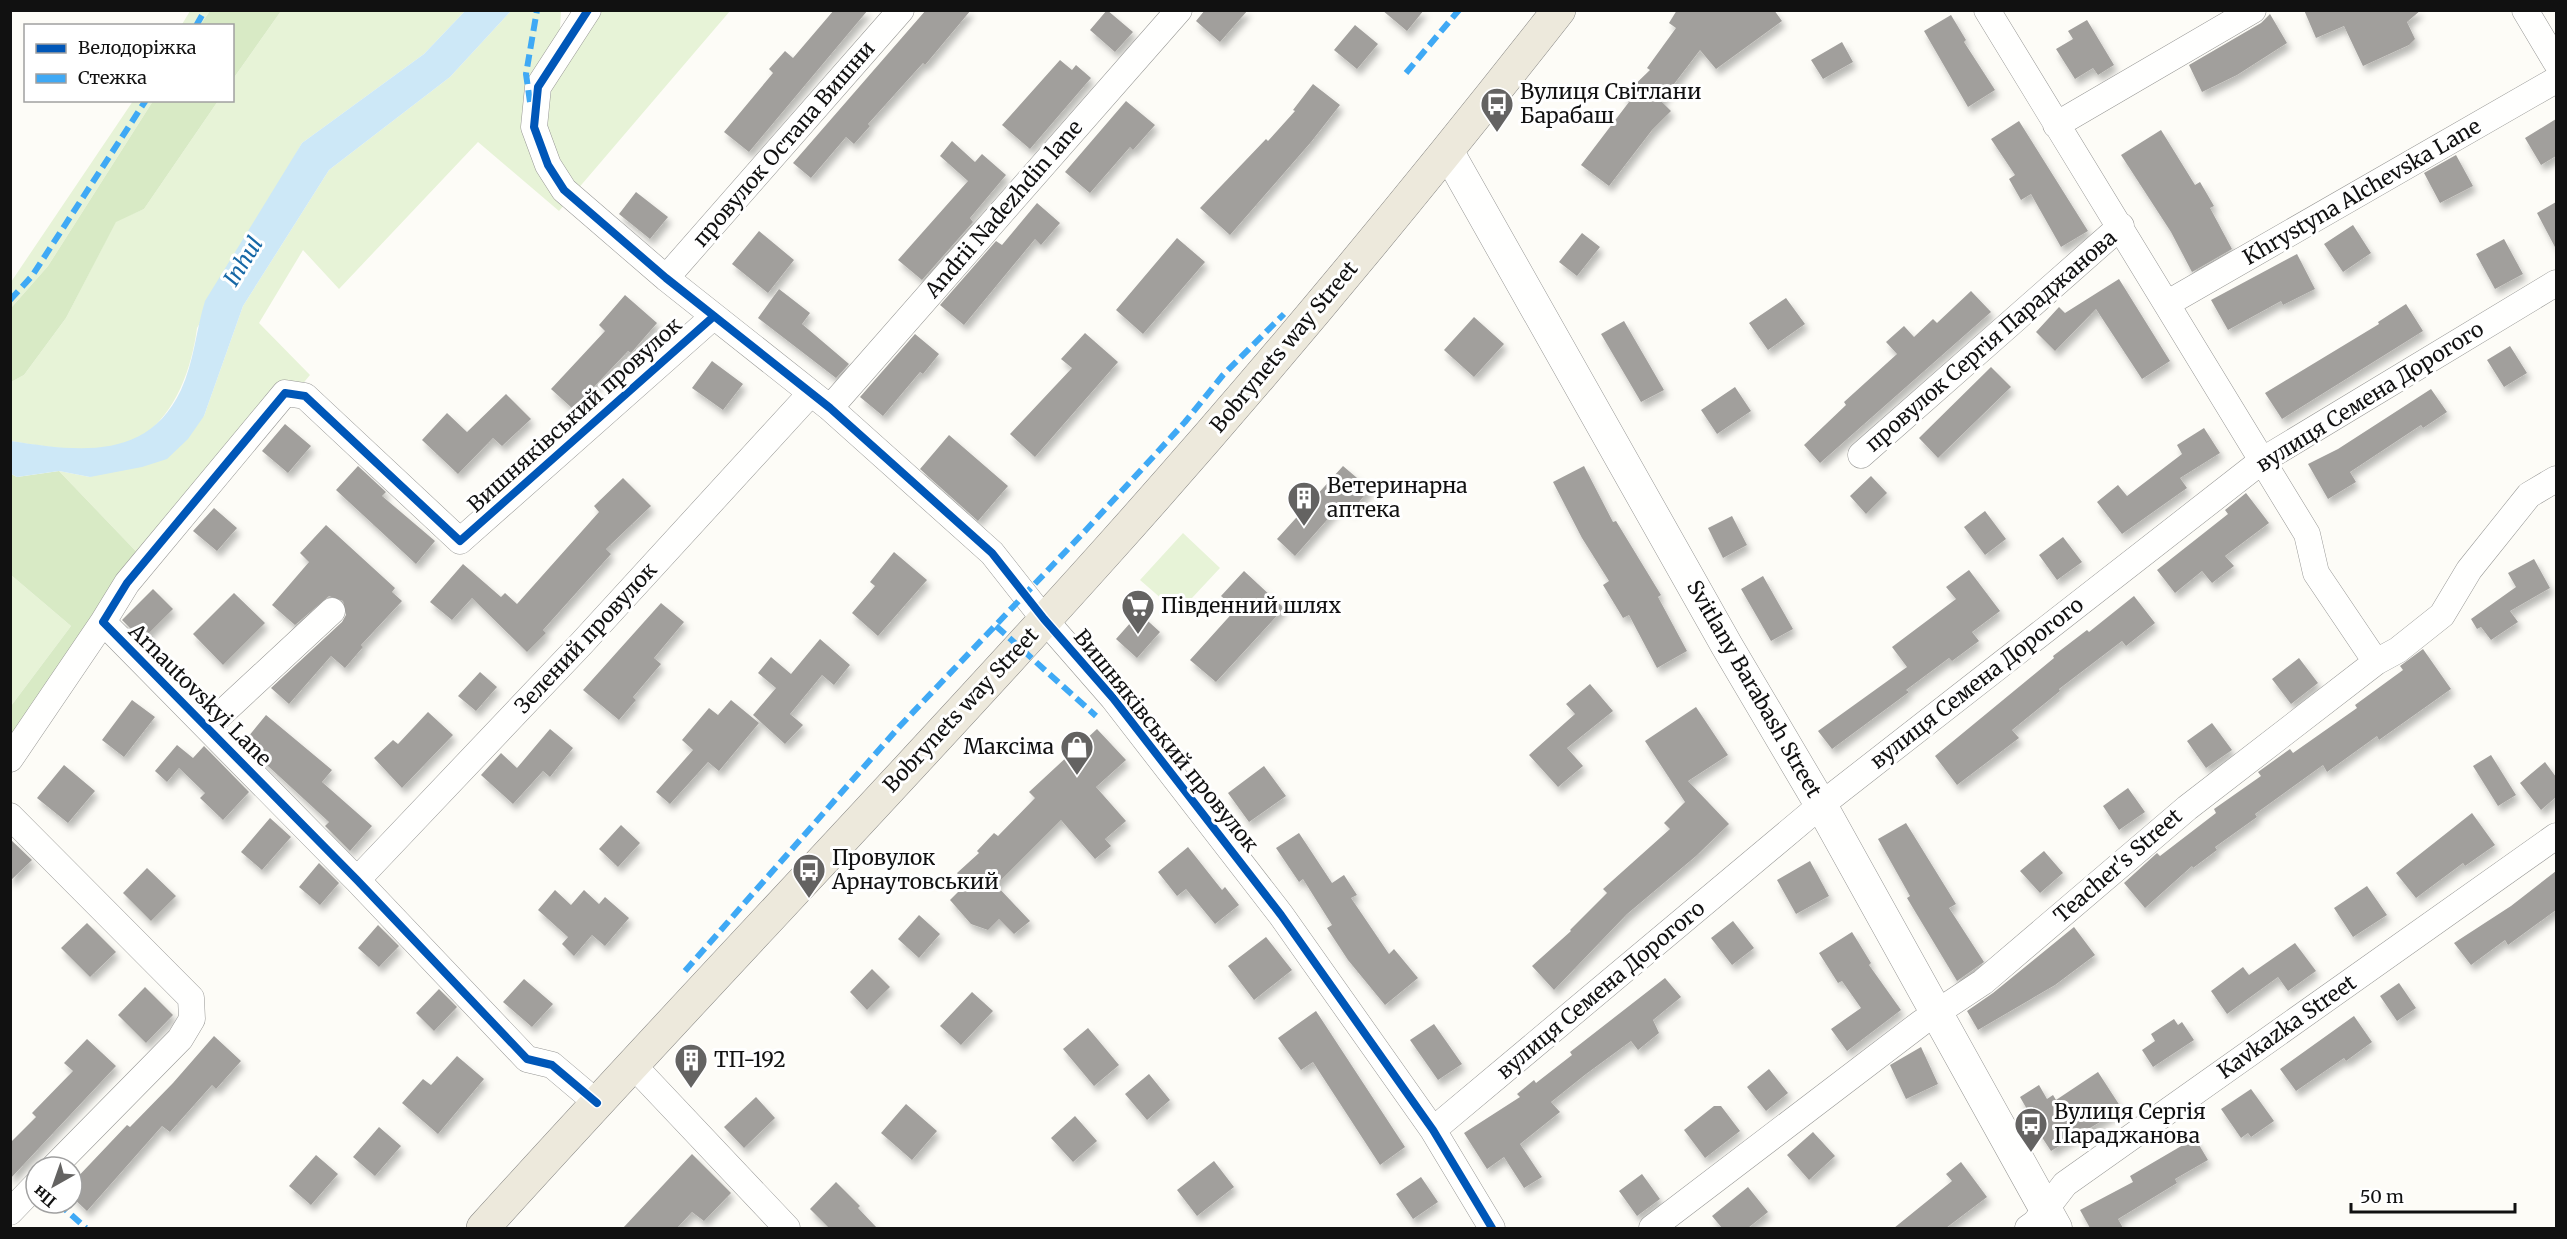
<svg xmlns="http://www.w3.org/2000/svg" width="2567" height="1239" viewBox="0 0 2567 1239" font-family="Merriweather,serif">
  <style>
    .green { fill: #e7f3d7 }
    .forest { fill: #d8eac5 }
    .water { fill: #cde8f7 }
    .building { fill: #a19f9c; filter: url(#shadow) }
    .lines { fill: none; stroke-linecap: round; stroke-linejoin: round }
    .minor-casing { stroke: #979795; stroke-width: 27 }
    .tertiary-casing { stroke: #979795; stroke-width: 33 }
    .primary-casing { stroke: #858482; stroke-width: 34 }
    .minor { stroke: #fffffe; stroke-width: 26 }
    .tertiary { stroke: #fffffe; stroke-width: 32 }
    .primary { stroke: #ede9dc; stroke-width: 33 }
    .quiet { stroke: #3fa9f5; stroke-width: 6; stroke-dasharray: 12 6; stroke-linecap: butt }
    .cycleway-casing { stroke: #fff; stroke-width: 11 }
    .cycleway { stroke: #0057b8; stroke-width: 8 }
    .labels { text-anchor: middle; stroke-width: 6; stroke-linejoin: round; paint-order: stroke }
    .poi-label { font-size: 21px; fill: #111; stroke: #fff; text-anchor: start }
    .street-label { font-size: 21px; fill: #111; stroke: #fff }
    .water-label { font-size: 22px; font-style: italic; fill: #1768a6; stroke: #fff }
  </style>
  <defs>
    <filter id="shadow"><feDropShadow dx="3.5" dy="6" stdDeviation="3" flood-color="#0004"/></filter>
  </defs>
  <rect width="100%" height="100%" fill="#fdfcf7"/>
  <path class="green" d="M190 11H210L200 25 181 26Z
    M281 11H465L424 54 302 143 197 328C192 367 176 414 142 436 110 458 46 447 11 441V382L24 375 66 318 116 221 144 209 218 101 232 100 233 79Z
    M511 11H561L560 30 574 11H730L559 211 478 142 339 289 303 250 259 323 310 375 151 567 59 471 90 477 204 416 243 306 329 170 450 77Z
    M133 101H153L48 266 11 308V282Z
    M1183 533 1220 568 1178 613 1140 580Z
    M11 575 71 626 11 706Z"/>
  <path class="forest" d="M210 11H281L233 79 232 26 200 25Z
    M153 101H218L144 209 116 222 66 318 24 375 11 382V308L48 266Z
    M59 471 151 567 11 756V706L71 626 11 575V474L17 477Z"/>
  <path class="water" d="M465 11H511L450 77 329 170 243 306 204 416 188 439 167 459 142 467 90 477 59 471 17 477 11 474V441C76 451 147 462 181 390 194 362 196 330 205 301L302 143 424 54Z"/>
  <path class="building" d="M834 10H868L749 152 724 132 773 73 769 69 785 51 793 58Z
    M926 10H971L925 65 923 63 868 124 870 126 854 144 846 137 811 178 793 163Z
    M1107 10 1133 32 1115 52 1090 30Z
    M1205 10H1248L1220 42 1196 21Z
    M1382 10H1424L1407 31Z
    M1677 10H1774L1782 21 1716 69 1700 50 1661 101 1671 111 1652 130 1609 186 1581 165 1629 102 1623 96 1650 70 1647 68 1676 28 1669 23Z
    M2304 10H2421L2407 22 2415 39 2409 45 2363 66 2344 26 2316 38Z
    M2270 14 2287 43 2237 75 2202 92 2189 65 2261 23Z
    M1951 15 1966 40 1964 42 1995 90 1968 107 1924 31Z
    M2087 20 2114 65 2098 75 2093 68 2075 79 2056 49 2073 39 2068 31Z
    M1355 25 1378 44 1357 69 1334 50Z
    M1842 42 1853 62 1823 79 1811 60Z
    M1060 60 1072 70 1076 65 1091 78 1030 149 1002 125Z
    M1313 84 1340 105 1311 142 1230 235 1200 208 1266 139 1268 141 1295 111 1293 110Z
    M1126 101 1155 125 1133 150 1130 147 1090 193 1065 172Z
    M2556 119V156L2541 165 2525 138Z
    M2019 121 2088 231 2061 247 2031 194 2021 200 2009 179 2015 175 1991 139Z
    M2161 130 2195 185 2200 182 2214 206 2210 208 2232 249 2192 272 2171 232 2121 155Z
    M952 141 975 162 982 154 1006 175 970 218 973 222 922 280 898 260 968 181 940 156Z
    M2456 155 2473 186 2440 203 2424 173Z
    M636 192 668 217 650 239 619 214Z
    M2556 202V249L2537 213Z
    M1037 203 1060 223 1041 245 1035 239 964 325 940 305 996 241 1002 245Z
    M2353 225 2371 253 2343 272 2324 244Z
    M759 231 794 260 768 293 732 264Z
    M1582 233 1600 247 1577 276 1559 262Z
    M1177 238 1205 262 1143 334 1116 310Z
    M2504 239 2523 274 2495 289 2476 254Z
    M2297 254 2315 289 2283 305 2281 301 2228 330 2211 300Z
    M2119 279 2170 361 2142 379 2096 309 2055 351 2036 332 2059 307 2065 313Z
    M779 289 810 313 802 324 849 364 836 378 758 318Z
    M1971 291 1991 312 1820 463 1804 445 1846 405 1844 402 1897 354 1886 342 1904 326 1914 337 1933 319 1937 323Z
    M625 295 657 323 631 353 628 351 573 409 551 389 605 331 599 325Z
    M1786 298 1805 324 1768 350 1749 323Z
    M2406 304 2423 331 2282 419 2265 393 2379 324 2378 322Z
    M1474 317 1504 344 1474 377 1444 350Z
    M1624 321 1664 390 1641 402 1601 334Z
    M1085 333 1118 362 1035 457 1010 434 1072 368 1061 359Z
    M915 334 939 354 923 374 920 372 883 416 860 397Z
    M2510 346 2527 373 2504 387 2487 360Z
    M712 361 743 384 723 410 692 388Z
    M1991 367 2011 387 1938 458 1919 438Z
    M1735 387 1751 411 1717 434 1701 410Z
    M2431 389 2447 412 2423 428 2421 425 2350 472 2356 482 2328 499 2308 464 2338 449Z
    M506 394 531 419 502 446 493 438 458 474 422 440 447 413 467 432Z
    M285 424 311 446 288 473 262 451Z
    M2204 428 2220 453 2180 478 2187 488 2122 534 2097 502 2118 485 2127 496 2182 454 2177 445Z
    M949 435 1008 486 978 521 920 469Z
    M358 466 386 492 382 496 435 541 416 564 336 490Z
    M1343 466 1370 489 1351 511 1342 503 1295 556 1277 539Z
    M1584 466 1613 522 1616 521 1661 595 1658 597 1687 651 1657 668 1629 615 1623 618 1603 585 1609 581 1582 538 1553 482Z
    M1871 476 1887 493 1866 514 1850 496Z
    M623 478 651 506 606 549 611 554 543 630 546 633 527 652 472 598 452 620 430 602 463 564 501 597 505 593 517 604 599 512 594 506Z
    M2246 493 2269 523 2225 556 2234 566 2212 583 2202 571 2175 593 2157 570 2228 514 2225 510Z
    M214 508 237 528 217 551 193 531Z
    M1985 511 2006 539 1985 555 1964 527Z
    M1732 516 1747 545 1723 558 1708 528Z
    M326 525 395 588 392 592 402 601 361 645 363 647 345 668 331 656 289 704 271 688 342 622 346 615 343 601 329 596 295 625 272 605 309 562 300 553Z
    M2063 537 2082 562 2057 580 2039 555Z
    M894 552 927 580 878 636 852 613 875 586 870 582Z
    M2534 559 2550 588 2510 611 2518 622 2491 640 2481 627 2477 629 2471 619 2516 587 2508 573Z
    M1969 570 2000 611 1972 632 1979 641 1952 661 1949 658 1906 690 1909 692 1832 749 1818 731 1907 667 1892 647 1956 599 1946 587Z
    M1244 571 1284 608 1216 682 1190 660 1236 609 1221 596Z
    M1763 576 1793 629 1771 641 1741 589Z
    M153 589 173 609 142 640 122 620Z
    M234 593 265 623 223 665 193 634Z
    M2134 596 2155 623 2126 646 2122 641 2059 689 2060 691 2012 730 2019 738 1957 785 1935 756 2054 658 2053 656 2087 630 2089 632Z
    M661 603 684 622 654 658 661 664 633 697 636 700 619 720 583 690Z
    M1139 613 1160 632 1137 658 1116 639Z
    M820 639 850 665 834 685 822 675 790 714 803 725 785 744 753 715 776 688 758 673 771 657 791 674Z
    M2423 649 2451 689 2379 740 2377 736 2327 772 2323 765 2255 814 2257 817 2215 847 2217 850 2193 868 2192 866 2145 908 2124 883 2157 853 2160 856 2216 813 2214 809 2261 776 2258 772 2290 749 2293 753 2357 708 2355 705 2403 670 2400 666Z
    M2299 658 2318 683 2291 704 2272 679Z
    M480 672 497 687 476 711 458 696Z
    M1590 684 1613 711 1567 748 1583 766 1558 787 1529 755 1575 714 1566 704Z
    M132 700 155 717 124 757 102 740Z
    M731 700 759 723 719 771 708 762 670 804 656 792 693 750 682 740 709 708 718 715Z
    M1696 707 1728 755 1688 781 1729 824 1696 856 1627 914 1554 990 1532 966 1571 931 1570 930 1607 893 1603 889 1670 829 1664 823 1685 802 1645 741Z
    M428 712 453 735 402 788 374 758 393 740 398 744Z
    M266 715 332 770 322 782 372 826 350 851 325 826 329 822 243 743Z
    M2212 723 2232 750 2206 768 2187 741Z
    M550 729 573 748 550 777 543 771 513 804 481 775 501 753 517 768Z
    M1097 729 1126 760 1096 787 1126 821 1105 839 1111 846 1095 859 1061 820 996 885 1030 921 1014 934 999 919 988 930 971 924 950 900 966 884 957 873 979 853 977 851 994 833 998 836 1035 798 1029 792Z
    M177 745 193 758 204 746 249 792 223 820 200 798 205 793 179 768 167 782 155 771Z
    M2491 755 2516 795 2498 806 2473 766Z
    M2545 762 2556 777V797L2541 810 2520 783Z
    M64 765 95 791 68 823 37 798Z
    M1264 766 1286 796 1249 822 1228 793Z
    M2128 788 2145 812 2119 830 2103 806Z
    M2472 813 2495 845 2465 866 2463 863 2416 898 2396 873Z
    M270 818 291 837 262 870 241 852Z
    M1906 823 1956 904 1949 908 1984 962 1957 981 1907 898 1910 896 1878 839Z
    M621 825 640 843 618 867 599 849Z
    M1299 833 1332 883 1344 875 1357 895 1351 898 1389 954 1394 949 1418 978 1385 1005 1348 960 1327 928 1332 925 1303 879 1299 882 1276 848Z
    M10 839 32 860 10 881Z
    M1188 847 1222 890 1225 887 1239 905 1215 924 1186 889 1177 896 1158 872Z
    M2044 851 2063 873 2040 893 2020 871Z
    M1810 861 1829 896 1796 914 1777 880Z
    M319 863 339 883 320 905 299 887Z
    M147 868 176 896 151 921 123 893Z
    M2556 871V910L2508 945 2505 940 2471 965 2454 943 2511 906Z
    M2367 886 2387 915 2353 937 2334 908Z
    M555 890 571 905 584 890 599 904 605 897 629 918 605 946 592 935 574 956 562 944 568 937 538 910Z
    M919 915 940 934 919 958 898 939Z
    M1733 921 1754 948 1732 965 1711 938Z
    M87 923 116 952 90 977 61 948Z
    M378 925 399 946 379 967 358 948Z
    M2074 927 2095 955 2055 985 1978 1030 1967 1011 1993 993Z
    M1852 932 1871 963 1869 965 1901 1010 1847 1051 1831 1029 1861 1008 1842 981 1838 983 1819 953Z
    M1266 937 1292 970 1254 1000 1228 966Z
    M2295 943 2316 971 2288 991 2278 977 2227 1014 2211 991 2243 967 2249 975Z
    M872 969 890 987 867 1010 850 992Z
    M1665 978 1681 997 1653 1020 1659 1033 1638 1050 1631 1041 1586 1074 1551 1102 1560 1112 1520 1144 1542 1177 1524 1188 1504 1157 1487 1169 1464 1133 1520 1097 1517 1094 1534 1080 1536 1083 1572 1055 1570 1052Z
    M524 979 553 1004 532 1027 503 1002Z
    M2399 983 2416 1008 2397 1021 2380 996Z
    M145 987 173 1015 146 1043 118 1015Z
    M439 989 457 1007 434 1031 416 1013Z
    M972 992 993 1011 961 1045 940 1026Z
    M1316 1011 1405 1147 1380 1165 1313 1062 1301 1070 1278 1038Z
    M2354 1016 2372 1042 2346 1061 2344 1058 2296 1091 2280 1069Z
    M2174 1019 2178 1025 2182 1022 2194 1040 2153 1067 2142 1050 2155 1041 2151 1034Z
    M1434 1024 1462 1064 1438 1080 1410 1040Z
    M1088 1028 1119 1065 1094 1086 1063 1049Z
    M214 1036 241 1061 216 1089 212 1085 170 1132 162 1126 87 1211 72 1197V1183L127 1125 130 1127 173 1083Z
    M87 1039 116 1066 10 1179V1143L36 1117 32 1113 73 1071 64 1063Z
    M1921 1047 1938 1084 1906 1099 1890 1065Z
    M457 1056 484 1079 438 1134 402 1103 423 1079 431 1085Z
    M1769 1069 1788 1093 1766 1111 1747 1087Z
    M2098 1072 2122 1109 2051 1151 2026 1113 2028 1111 2020 1097 2039 1085 2047 1099 2053 1095 2056 1100Z
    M1149 1074 1170 1100 1147 1120 1125 1094Z
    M2251 1089 2274 1121 2251 1137 2248 1133 2241 1138 2221 1109Z
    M756 1097 775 1118 744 1148 724 1127Z
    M906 1104 937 1131 912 1160 881 1133Z
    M1714 1106H1721L1740 1131 1705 1158 1684 1130Z
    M1075 1116 1097 1141 1073 1162 1051 1138Z
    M379 1127 401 1146 375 1176 353 1157Z
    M1813 1132 1835 1156 1809 1180 1787 1155Z
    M2195 1138 2208 1160 2175 1179 2177 1183 2118 1219 2123 1228H2090L2080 1210 2133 1182 2130 1176Z
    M692 1154 731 1193 704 1221 692 1212 677 1228H623Z
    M316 1155 338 1174 311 1205 289 1186Z
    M1214 1161 1234 1187 1197 1216 1177 1190Z
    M1961 1162 1987 1197 1946 1228H1894L1952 1181 1946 1174Z
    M1642 1174 1660 1199 1637 1216 1619 1191Z
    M1421 1177 1438 1202 1413 1219 1396 1194Z
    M836 1182 860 1206 858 1208 877 1228H829L810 1209Z
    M1748 1187 1768 1212 1748 1228H1722L1712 1216Z"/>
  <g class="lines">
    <defs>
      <path id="minor" d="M588 10 538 87 534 127 548 165 564 190 666 278 830 408 992 553 1044 619 1113 698 1281 915 1433 1130 1492 1228
        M1987 10 2307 534 2316 573 2376 662
        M2525 10 2556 62
        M2056 125 2253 10
        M666 278 901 10
        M2168 303 2556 80
        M830 408 1179 10
        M1861 455 2121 226
        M207 727 332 611
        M10 759 103 622
        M10 816 191 998 192 1019 180 1039 54 1167
        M357 880 582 643 811 393
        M633 1065 787 1228
        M597 1103 552 1065 527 1059 357 880 103 622 127 583 285 393 305 396 460 541 713 317
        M1433 1130 1821 805 2263 460 2556 283
        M10 1212 36 1185
        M1652 1228 1921 1023 1983 982 2187 808 2376 662 2398 650 2442 615 2469 570 2529 495 2556 479
        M2028 1228 2035 1223 2065 1184 2556 836"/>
      <path id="tertiary" d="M1448 152 1727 646 1821 805 2056 1228"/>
      <path id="primary" d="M483 1228C689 1000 903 779 1108 550 1265 375 1414 195 1559 10"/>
    </defs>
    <use href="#minor" class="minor-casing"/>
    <use href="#tertiary" class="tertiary-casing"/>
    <use href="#primary" class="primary-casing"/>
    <use href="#minor" class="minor"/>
    <use href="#tertiary" class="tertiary"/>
    <use href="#primary" class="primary"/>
    <path class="quiet" d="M196 26 205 10
      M1406 73 1459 10
      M530 102 526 74 537 10
      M10 300 32 276 146 100
      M996 626 1096 716
      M685 971 899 727 1086 530 1185 422 1223 375 1284 314
      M58 1203 86 1228"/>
    <defs>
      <path id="cycleway" d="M588 10 538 87 534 127 548 165 564 190 666 278 830 408 992 553 1044 619 1113 698 1281 915 1433 1130 1492 1228
        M597 1103 552 1065 527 1059 357 880 103 622 127 583 285 393 305 396 460 541 713 317"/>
    </defs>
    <use href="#cycleway" class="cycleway-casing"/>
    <use href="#cycleway" class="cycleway"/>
  </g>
  <defs>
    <symbol id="bus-pin" viewBox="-11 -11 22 30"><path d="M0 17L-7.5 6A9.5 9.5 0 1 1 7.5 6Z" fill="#646362" stroke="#fff"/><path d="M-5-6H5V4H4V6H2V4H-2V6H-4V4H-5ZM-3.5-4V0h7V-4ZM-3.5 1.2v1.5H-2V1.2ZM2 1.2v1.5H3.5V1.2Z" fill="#fff"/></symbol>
    <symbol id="building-pin" viewBox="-11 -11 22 30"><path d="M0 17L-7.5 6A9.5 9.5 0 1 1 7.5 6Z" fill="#646362" stroke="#fff"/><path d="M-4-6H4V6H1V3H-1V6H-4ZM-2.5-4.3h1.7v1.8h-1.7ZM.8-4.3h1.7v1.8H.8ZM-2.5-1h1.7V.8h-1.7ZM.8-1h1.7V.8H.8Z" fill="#fff"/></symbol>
    <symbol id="supermarket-pin" viewBox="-11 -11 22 30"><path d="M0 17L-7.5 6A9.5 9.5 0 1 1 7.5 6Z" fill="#646362" stroke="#fff"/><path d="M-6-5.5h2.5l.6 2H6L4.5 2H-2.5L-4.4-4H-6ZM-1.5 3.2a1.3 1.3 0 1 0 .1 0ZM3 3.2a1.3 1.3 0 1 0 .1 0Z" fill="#fff"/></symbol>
    <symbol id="shop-pin" viewBox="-11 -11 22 30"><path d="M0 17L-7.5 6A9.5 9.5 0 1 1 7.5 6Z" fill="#646362" stroke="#fff"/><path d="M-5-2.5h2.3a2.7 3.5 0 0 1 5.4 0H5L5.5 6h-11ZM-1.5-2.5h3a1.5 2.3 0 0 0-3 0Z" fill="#fff"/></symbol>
  </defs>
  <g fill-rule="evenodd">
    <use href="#bus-pin" x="1478" y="85" width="38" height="52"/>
    <use href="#building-pin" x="1285" y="479" width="38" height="52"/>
    <use href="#supermarket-pin" x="1119" y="587" width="38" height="52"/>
    <use href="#shop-pin" x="1058" y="728" width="38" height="52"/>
    <use href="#bus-pin" x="790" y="851" width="38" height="52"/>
    <use href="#building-pin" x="672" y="1041" width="38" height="52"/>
    <use href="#bus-pin" x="2012" y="1105" width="38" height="52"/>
  </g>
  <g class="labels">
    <g class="poi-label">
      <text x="1520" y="99">Вулиця Світлани<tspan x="1520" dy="24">Барабаш</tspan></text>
      <text x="1327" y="493">Ветеринарна<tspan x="1327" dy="24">аптека</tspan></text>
      <text x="1161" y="613">Південний шлях</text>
      <text x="1054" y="754" text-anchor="end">Максіма</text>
      <text x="832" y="865">Провулок<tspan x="832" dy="24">Арнаутовський</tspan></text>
      <text x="714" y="1067">ТП-192</text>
      <text x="2054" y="1119">Вулиця Сергія<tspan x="2054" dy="24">Параджанова</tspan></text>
    </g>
    <g class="street-label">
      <text transform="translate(784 144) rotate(-49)" y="7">провулок Остапа Вишни</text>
      <text transform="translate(2362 192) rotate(-30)" y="7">Khrystyna Alchevska Lane</text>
      <text transform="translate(1004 209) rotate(-49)" y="7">Andrii Nadezhdin lane</text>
      <text transform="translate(1991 341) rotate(-41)" y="7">провулок Сергія Параджанова</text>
      <text transform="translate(1284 347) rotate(-50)" y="7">Bobrynets way Street</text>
      <text transform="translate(2370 397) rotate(-32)" y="7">вулиця Семена Дорогого</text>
      <text transform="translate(575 415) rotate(-42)" y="7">Вишняківський провулок</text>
      <text transform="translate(586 638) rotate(-47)" y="7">Зелений провулок</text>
      <text transform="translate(1977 683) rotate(-38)" y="7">вулиця Семена Дорогого</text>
      <text transform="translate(1754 689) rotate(60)" y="7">Svitlany Barabash Street</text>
      <text transform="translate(200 695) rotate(45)" y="7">Arnautovskyi Lane</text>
      <text transform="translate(961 710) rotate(-47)" y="7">Bobrynets way Street</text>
      <text transform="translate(1166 741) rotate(51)" y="7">Вишняківський провулок</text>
      <text transform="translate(2118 866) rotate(-41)" y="7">Teacher's Street</text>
      <text transform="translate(1601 990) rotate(-40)" y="7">вулиця Семена Дорогого</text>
      <text transform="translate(2287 1027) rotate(-35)" y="7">Kavkazka Street</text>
    </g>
    <g class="water-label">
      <text transform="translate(243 261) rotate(-58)" y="8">Inhul</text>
    </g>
  </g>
  <rect width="2567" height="1239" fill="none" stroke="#111111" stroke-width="24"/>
  <rect x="24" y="24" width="210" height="78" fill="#ffffff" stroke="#a0a0a0" stroke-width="1.5"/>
  <rect x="36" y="44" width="30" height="9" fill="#0057b8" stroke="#a0a0a0" stroke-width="1.5"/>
  <text x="78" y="54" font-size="18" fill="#111111">Велодоріжка</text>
  <rect x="36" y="74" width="30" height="9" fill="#3fa9f5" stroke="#a0a0a0" stroke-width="1.5"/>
  <text x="78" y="84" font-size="18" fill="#111111">Стежка</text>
  <g transform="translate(54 1185) rotate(220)"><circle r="28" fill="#ffffff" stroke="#a0a0a0" stroke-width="1.5"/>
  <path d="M0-4.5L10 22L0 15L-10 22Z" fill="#646362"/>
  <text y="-9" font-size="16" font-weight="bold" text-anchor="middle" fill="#111111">Пн</text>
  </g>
  <path d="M2351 1203v9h164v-9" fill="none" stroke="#111111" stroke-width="3"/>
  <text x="2360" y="1203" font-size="18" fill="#111111" stroke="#ffffff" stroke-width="4.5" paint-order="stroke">50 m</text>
</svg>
